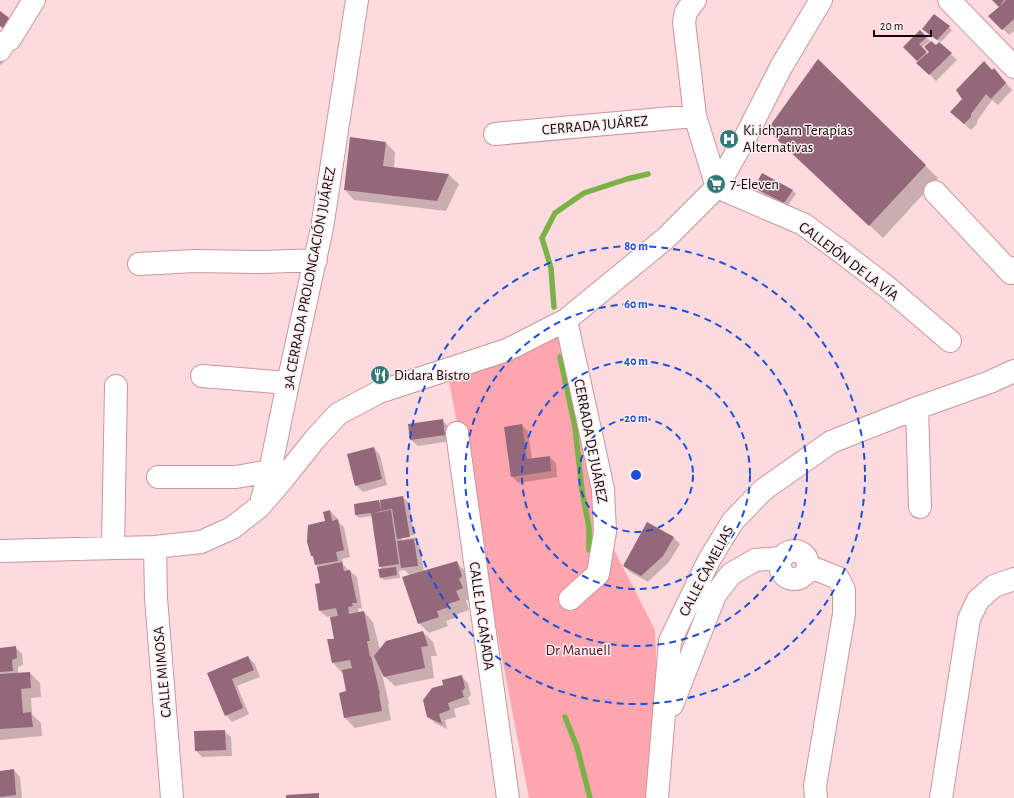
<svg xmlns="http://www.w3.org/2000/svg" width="1014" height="798" viewBox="0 0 1014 798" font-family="'Alegreya Sans',sans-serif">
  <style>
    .green { fill: #fea6b0 }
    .shadow { fill: #0003 }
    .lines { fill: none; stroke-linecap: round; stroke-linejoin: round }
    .stream { stroke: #7bb146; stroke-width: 5.5 }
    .building { fill: #94677a }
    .minor-casing { stroke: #cb969c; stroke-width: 24 }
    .minor { stroke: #fff; stroke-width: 22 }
    .ring { fill: none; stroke: #1d4ed8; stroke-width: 2; stroke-dasharray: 7 5 }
    .labels { text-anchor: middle; stroke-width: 3; stroke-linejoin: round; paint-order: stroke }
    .street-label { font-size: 15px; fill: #170609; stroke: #faeeef }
    .poi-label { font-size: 15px; fill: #170609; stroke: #faeeef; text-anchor: start }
    .park-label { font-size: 15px; fill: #580b20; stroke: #faeeef }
    .centre { fill: #1d4ed8; stroke: #faeeef; stroke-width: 2 }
    .ring-label { font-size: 12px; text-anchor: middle; font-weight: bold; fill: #1d4ed8; stroke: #faeeef; stroke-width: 3; stroke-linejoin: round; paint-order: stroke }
  </style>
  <rect width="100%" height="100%" fill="#fcdadd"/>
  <path class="green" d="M566 320 605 532 655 630 662 798H529L447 371Z"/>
  <path class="shadow" d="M993 0H1014V31L1009 35 990 16 1000 7Z
    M934 15 952 30 941 42 926 32Z
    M920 32 930 41 921 48 927 54H951L957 60 936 81 918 63 919 62 904 47Z
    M0 33 16 46 1 65 0 64Z
    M818 61 938 178 883 238 781 143Z
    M994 69 1012 90 998 105 992 100 977 121V124L971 130 958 118Z
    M386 143 395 152 394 168 449 175 459 184 446 211 354 200 345 190Z
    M762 175 793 191 796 194 788 205 758 191 755 188Z
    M442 420 449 427 451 441 418 446 411 440 409 425Z
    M522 425 528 431 532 459 549 457 556 463 557 477 518 483 512 476Z
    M374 448 380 455 387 485 363 492 356 485Z
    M403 497 409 503 414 535 402 537V540L415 537V542L420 546 424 572 456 562 466 572 472 598 466 600 469 610 457 614 458 617 446 621 448 626 429 633 419 623 410 576 405 570 399 571 400 578 384 580 381 577 383 570 380 566 372 516 359 518 356 515 355 505 379 501 381 504Z
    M330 511 337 518V521L344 527 350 557 342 559 343 564 349 571H350L357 577 362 609 358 608 359 613 364 612 373 622 380 650 423 632 433 642 437 656H431L434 678 395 686 382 674 389 704H388L391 720 355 728 345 718 347 692 344 672 342 673 333 663 335 640 331 616 327 617 320 611 321 584 318 567 316 565 315 559 311 555 326 522Z
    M673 537 680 544 669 562 648 582 630 572 624 566Z
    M15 647 22 654 23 665 18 667V674L30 673 40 683 41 697 31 698 32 714 41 723 42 736 0 740V649Z
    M248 657 255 664 260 677 237 686 249 714 232 722 226 715 209 674Z
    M461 676 468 683 471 695 468 698 470 704 454 709 456 717 445 720 447 729 435 723 428 717 444 685Z
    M224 731 231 737 232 756 202 757 196 751Z
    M14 770 20 777 22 798H1L0 797V772Z"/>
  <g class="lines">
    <path class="stream" d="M554 307 551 268 542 238 555 213 584 193 627 179 648 174
      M560 357 575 427 582 490 589 528V550
      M565 717 577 747 590 798"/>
  </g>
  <path class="building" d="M992 0H1004L999 7 1006 0H1014V19L1002 30 988 16 999 7Z
    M0 11 12 20 5 30 0 26Z
    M934 14 950 26 937 40 922 29Z
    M920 30 927 37 919 44 927 52 917 61 903 47Z
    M931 41 936 45 939 42 952 53 929 75 916 63 929 52 924 47Z
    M818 59 926 165 869 226 767 130Z
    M984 61 992 70 994 68 1006 83 991 99 986 94 971 114V117L964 124 950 112 962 99 956 90Z
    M350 137 386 142 383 166 449 174 437 201 344 190Z
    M762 173 793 190 784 203 754 188Z
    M443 419 445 435 410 440 408 424Z
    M522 424 527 459 550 456 551 471 511 477 504 427Z
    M374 447 382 479 355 486 347 454Z
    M403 496 410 537 397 539 392 509 381 511 380 500Z
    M379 500 381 511 374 513 391 510 399 564 379 567 371 513 355 515 354 504Z
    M330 510 332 521 338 519 344 550 336 552 338 561 315 565 313 556H311L307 542 308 525 325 521 323 512Z
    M647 522 674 537 663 556 641 576 623 566Z
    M414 539 418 566 401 568 397 541Z
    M457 561 462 576 459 579 463 588 456 591 460 600 448 604 449 607 437 611 439 617 418 624 402 577Z
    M342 562 344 571 350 570 357 603H352L353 606 348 607 349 614 364 611 370 641H367L370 657 371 656 380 694H379L382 711 344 718 339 693 346 691 342 670 352 668 350 660 332 663 327 639H334L330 617 338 616 336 608 319 611 315 584 320 583 317 567Z
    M396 567 397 575 380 578 378 569Z
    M423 631 428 646 421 647 425 668 384 677 374 656 386 641Z
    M16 646 17 658 12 660 13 671 0 672V648Z
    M248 656 254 670 232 679 243 708 225 716 207 673Z
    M30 672 31 688 21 689 23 713 31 712 33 727 0 729V674Z
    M462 675 465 688 462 691 464 697 448 703 450 710 439 714 442 724 427 717 423 700 432 688 443 685 442 680Z
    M225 730 226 750 195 751 194 731Z
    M14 769 16 795 0 797V771Z
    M319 793V798H286V795Z"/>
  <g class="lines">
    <defs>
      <path id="minor" d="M695 0 686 12 684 22 695 116 717 187 803 224 840 251 887 287 950 341
        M949 0 1014 67
        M0 50 3 44 10 39 34 0
        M495 134 695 116
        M935 192 1011 273 1014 268
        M139 264 194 261 264 262 316 260
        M566 320 603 489 605 532 598 574 570 599
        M202 376 288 383
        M917 408 920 507
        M457 433 508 798
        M158 477H236L270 471
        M262 499 270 471 288 383 322 228 357 0
        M155 547 156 598 172 798
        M113 548 116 386
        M780 565a14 14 0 1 1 28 0a14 14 0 1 1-28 0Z
        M0 551 155 547 201 542 232 528 259 507 284 478 315 439 338 414 379 392 507 350 566 320 666 238 717 187 746 136 781 67 821 0
        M808 566 838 578 844 590V614L815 786 816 798
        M672 705 715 595 731 574 755 560 781 558
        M657 798 670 641 709 560 733 521 763 490 831 442 917 408 990 382 1014 371
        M941 798 969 619 978 600 994 586 1014 579"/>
    </defs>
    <use href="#minor" class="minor-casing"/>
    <use href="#minor" class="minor"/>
  </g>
  <g class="ring">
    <circle cx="636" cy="475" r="57"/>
    <circle cx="636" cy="475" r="114"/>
    <circle cx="636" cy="475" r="171"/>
    <circle cx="636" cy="475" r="229"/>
  </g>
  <defs>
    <symbol id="hospital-disc" viewBox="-11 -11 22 22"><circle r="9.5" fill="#307976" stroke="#faeeef"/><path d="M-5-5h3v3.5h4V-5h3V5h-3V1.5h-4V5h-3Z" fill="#fff"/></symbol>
    <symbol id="supermarket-disc" viewBox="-11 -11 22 22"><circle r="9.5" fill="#307976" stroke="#faeeef"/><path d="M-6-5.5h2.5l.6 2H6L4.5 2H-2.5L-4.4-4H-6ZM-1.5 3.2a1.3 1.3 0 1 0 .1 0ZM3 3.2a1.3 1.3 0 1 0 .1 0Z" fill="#fff"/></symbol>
    <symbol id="restaurant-disc" viewBox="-11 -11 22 22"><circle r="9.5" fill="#307976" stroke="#faeeef"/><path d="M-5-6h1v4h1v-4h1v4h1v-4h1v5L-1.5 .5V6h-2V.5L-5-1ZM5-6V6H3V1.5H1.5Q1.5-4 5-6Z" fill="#fff"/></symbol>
  </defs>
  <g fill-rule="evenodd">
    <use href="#hospital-disc" x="718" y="128" width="22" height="22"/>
    <use href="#supermarket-disc" x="705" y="173" width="22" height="22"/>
    <use href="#restaurant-disc" x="369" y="364" width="22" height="22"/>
  </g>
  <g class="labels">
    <g class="street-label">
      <text transform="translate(595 125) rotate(-5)" y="5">CERRADA JUÁREZ</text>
      <text transform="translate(849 261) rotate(37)" y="5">CALLEJÓN DE LA VÍA</text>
      <text transform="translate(309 278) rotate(-79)" y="5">3A CERRADA PROLONGACIÓN JUÁREZ</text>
      <text transform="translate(591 441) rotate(79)" y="5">CERRADA DE JUÁREZ</text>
      <text transform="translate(706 571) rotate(-62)" y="5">CALLE CAMELIAS</text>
      <text transform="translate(482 616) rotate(82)" y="5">CALLE LA CAÑADA</text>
      <text transform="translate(162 672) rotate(-95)" y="5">CALLE MIMOSA</text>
    </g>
    <g class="poi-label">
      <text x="743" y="135">Ki.ichpam Terapias<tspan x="743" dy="17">Alternativas</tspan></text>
      <text x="730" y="189">7-Eleven</text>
      <text x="394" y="380">Didara Bistro</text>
    </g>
    <g class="park-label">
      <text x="578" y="655">Dr Manuell</text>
    </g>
  </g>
  <circle cx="636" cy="475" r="6" class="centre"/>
  <g class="ring-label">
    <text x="636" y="250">80 m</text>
    <text x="636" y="308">60 m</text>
    <text x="636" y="365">40 m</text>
    <text x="636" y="422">20 m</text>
  </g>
  <path d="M874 30v6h57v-6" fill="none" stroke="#170609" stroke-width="2"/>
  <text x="880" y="30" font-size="12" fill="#170609" stroke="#faeeef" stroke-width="3" paint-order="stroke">20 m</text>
</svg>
